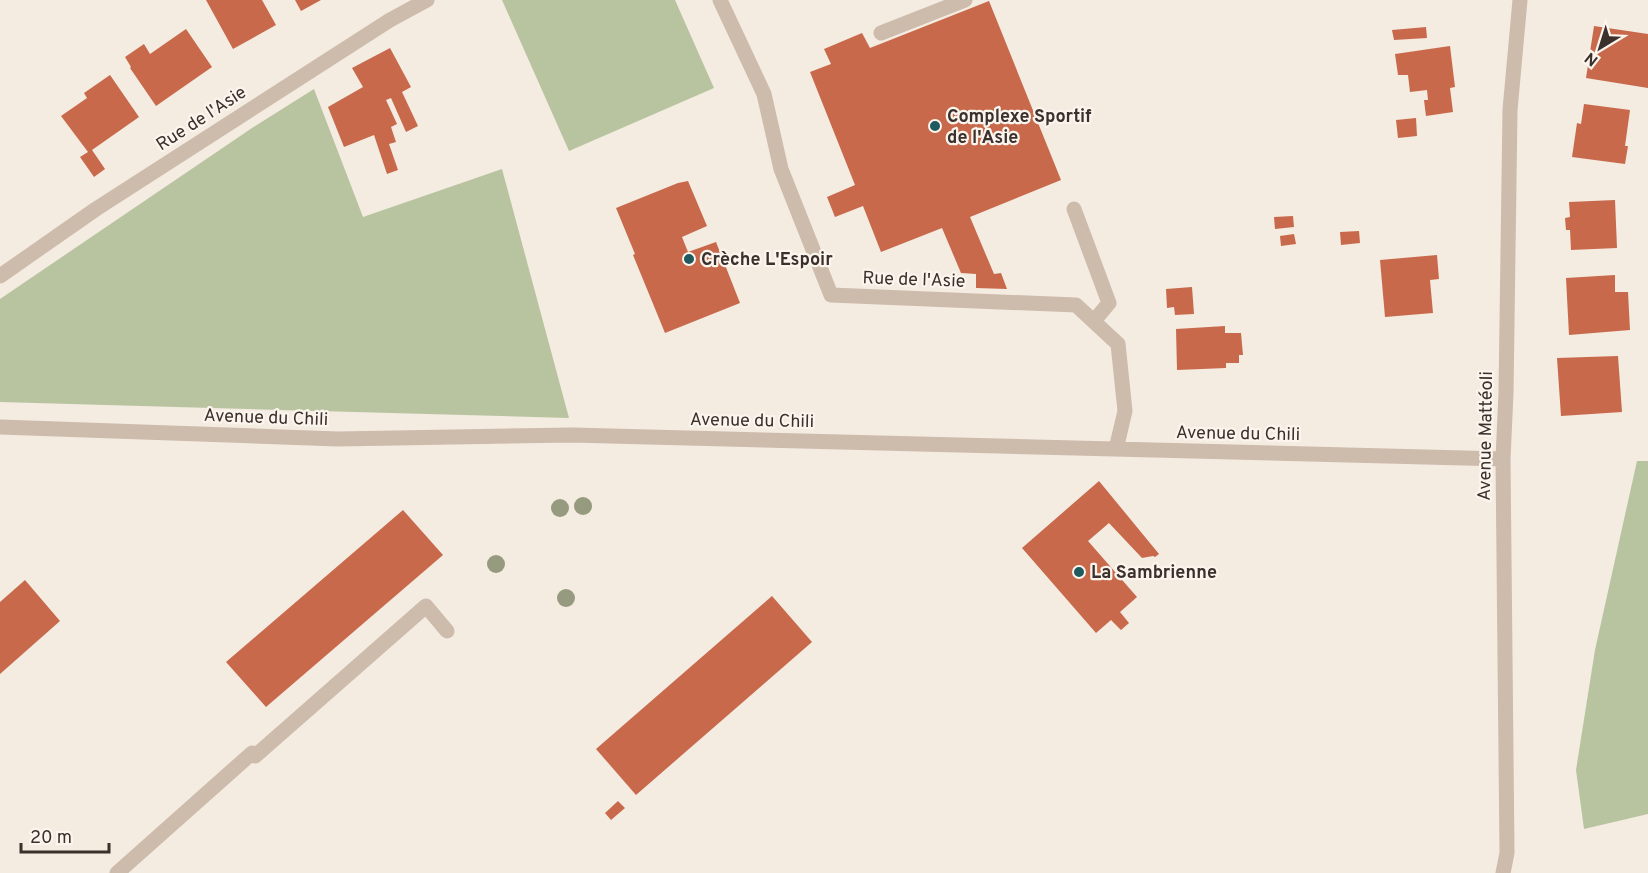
<svg xmlns="http://www.w3.org/2000/svg" width="1648" height="873" viewBox="0 0 1648 873" font-family="Overpass,sans-serif">
  <style>
    .green { fill: #b8c4a0 }
    .building { fill: #c8694b }
    .lines { fill: none; stroke-linecap: round; stroke-linejoin: round }
    .lane { stroke: #cdbbac; stroke-width: 15 }
    .street { stroke: #cdbbac; stroke-width: 15 }
    .tree { fill: #969b7f }
    .poi-dot { fill: #1f5a5e; stroke: #fbf5ee; stroke-width: 2 }
    .labels { text-anchor: middle; stroke-width: 4.5; stroke-linejoin: round; paint-order: stroke }
    .poi-label { font-size: 18px; font-weight: bold; fill: #3b302b; stroke: #fbf5ee; text-anchor: start }
    .street-label { font-size: 18px; fill: #3b302b; stroke: #fbf5ee }
  </style>
  <rect width="100%" height="100%" fill="#f4ebe1"/>
  <path class="green" d="M502 0H675L714 88 569 151Z
    M314 89 363 217 502 169 569 418 0 402V299L252 128Z
    M1637 461H1648V814L1584 829 1576 770 1595 650Z"/>
  <path class="building" d="M206 0H262L276 25 233 49Z
    M295 0H321L301 11Z
    M989 1 1061 180 970 217 994 274 1001 273 1007 289 976 288V274L961 273 942 228 881 252 863 206 835 217 827 197 855 185 810 72 831 64 824 49 862 33 870 48Z
    M1594 26 1648 34V88L1586 78Z
    M1426 27 1427 38 1394 40 1392 30Z
    M186 29 212 67 156 106 130 68 131 67 125 57 144 44 150 54Z
    M1450 46 1455 87 1450 88 1453 112 1426 116 1424 100H1428L1427 90 1410 92 1408 75H1398L1395 54Z
    M390 48 411 87 402 92 418 126 406 132 391 98 386 100 397 124 391 127 396 142 389 144 398 170 387 174 374 135 344 147 328 107 363 87 352 68Z
    M110 75 139 117 92 150 105 169 94 177 80 157 88 152 61 116 87 98 84 93Z
    M1584 104 1630 110 1625 146H1628L1625 164 1572 157 1577 123 1581 124Z
    M1416 118 1417 136 1398 138 1396 120Z
    M688 181 707 226 682 237 688 252 716 242 740 303 665 333 633 255 635 254 616 208 678 183Z
    M1615 200 1617 248 1571 250 1570 230H1566L1565 218 1570 217 1569 202Z
    M1293 216 1294 227 1275 229 1274 217Z
    M1359 231 1360 243 1341 245 1340 232Z
    M1294 234 1296 244 1281 246 1280 236Z
    M1437 255 1439 279 1430 280 1433 313 1385 317 1380 260Z
    M1615 275V292H1628L1630 330 1569 335 1566 278Z
    M1192 287 1194 314 1175 315 1174 307 1167 308 1166 289Z
    M1225 326V333H1241L1243 355H1239V363H1226V368L1177 370 1176 329Z
    M1618 356 1622 412 1561 416 1557 358Z
    M1099 481 1159 554 1155 557 1153 556 1142 558 1109 523 1088 541 1137 597 1120 612 1129 623 1121 630 1111 620 1096 633 1022 548Z
    M403 510 443 555 266 707 226 662Z
    M25 580 60 621 0 674V602Z
    M772 596 812 642 636 795 596 749Z
    M618 801 625 808 611 820 605 813Z"/>
  <g class="lines">
    <path class="lane" d="M881 33 965 0
      M1074 209 1109 303 1094 321
      M255 756 426 606 447 631
      M117 873 252 753"/>
    <path class="street" d="M720 0 764 94 781 169 831 295 1076 305 1118 344 1125 411 1116 449
      M0 276 96 209 390 20 427 0
      M0 427 338 439 572 435 1503 459
      M1503 873 1507 853 1503 459 1506 393 1510 110 1520 0"/>
  </g>
  <g class="tree">
    <circle cx="583" cy="506" r="9"/>
    <circle cx="560" cy="508" r="9"/>
    <circle cx="496" cy="564" r="9"/>
    <circle cx="566" cy="598" r="9"/>
  </g>
  <g class="poi-dot">
    <circle cx="935" cy="126" r="6"/>
    <circle cx="689" cy="259" r="6"/>
    <circle cx="1079" cy="572" r="6"/>
  </g>
  <g class="labels">
    <g class="poi-label">
      <text x="947" y="122">Complexe Sportif<tspan x="947" dy="21">de l'Asie</tspan></text>
      <text x="701" y="265">Crèche L'Espoir</text>
      <text x="1091" y="578">La Sambrienne</text>
    </g>
    <g class="street-label">
      <text transform="translate(201 118) rotate(-33)" y="6">Rue de l'Asie</text>
      <text transform="translate(914 279) rotate(2)" y="6">Rue de l'Asie</text>
      <text transform="translate(266 417) rotate(2)" y="6">Avenue du Chili</text>
      <text transform="translate(752 420) rotate(1)" y="6">Avenue du Chili</text>
      <text transform="translate(1238 433) rotate(1)" y="6">Avenue du Chili</text>
      <text transform="translate(1485 436) rotate(-89)" y="6">Avenue Mattéoli</text>
    </g>
  </g>
  <g transform="translate(1600 48) rotate(218)" stroke="#fbf5ee" stroke-width="4.5" paint-order="stroke">
  <path d="M0-4.5L10 22L0 15L-10 22Z" fill="#3b302b"/>
  <text y="-9" font-size="16" font-weight="bold" text-anchor="middle" fill="#3b302b">N</text>
  </g>
  <path d="M21 843v9h88v-9" fill="none" stroke="#3b302b" stroke-width="3"/>
  <text x="30" y="843" font-size="18" fill="#3b302b" stroke="#fbf5ee" stroke-width="4.5" paint-order="stroke">20 m</text>
</svg>
